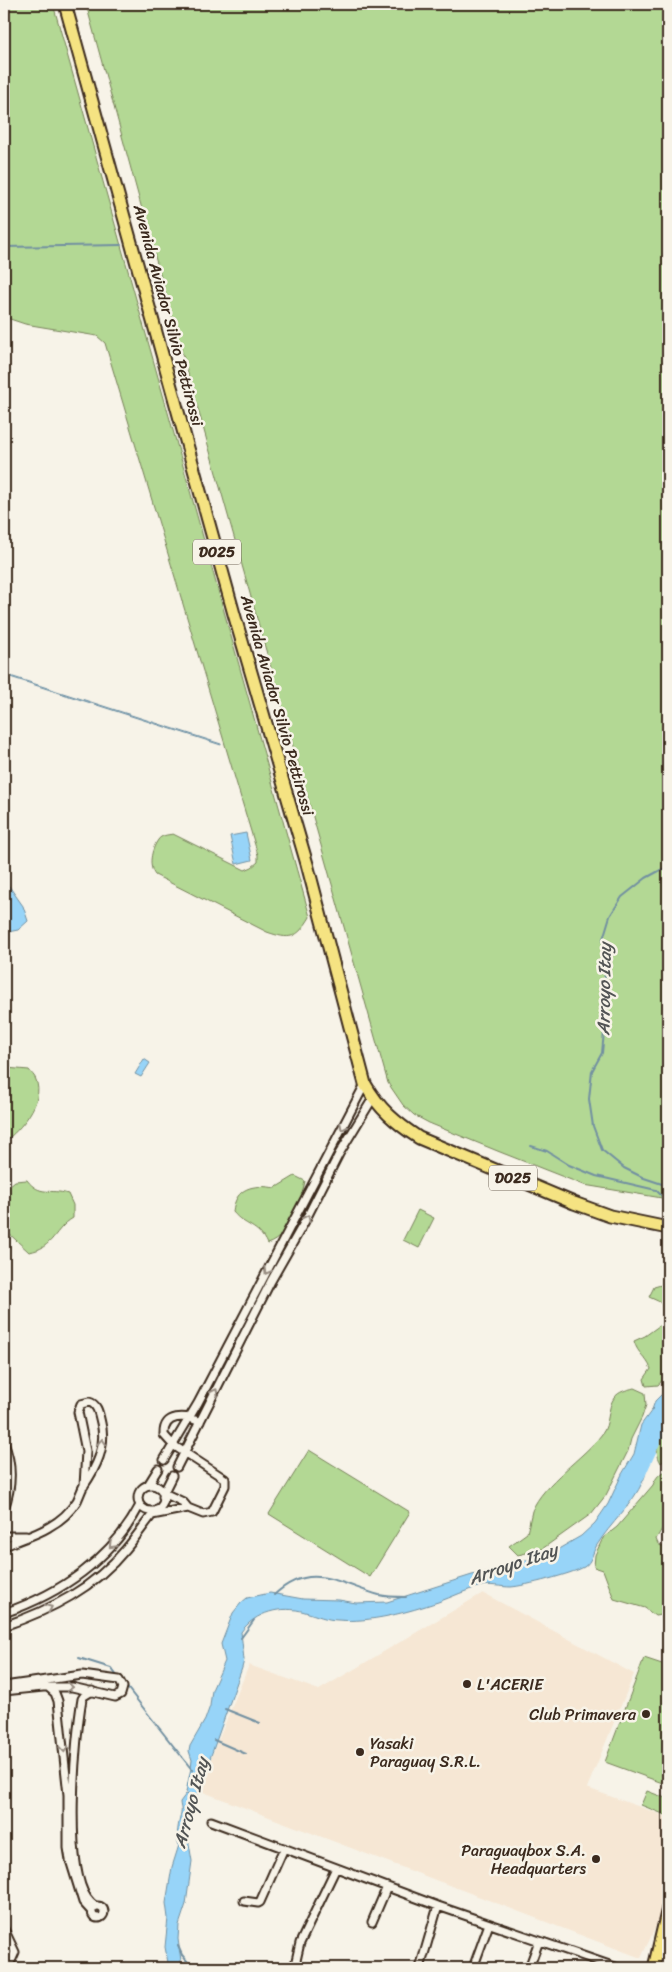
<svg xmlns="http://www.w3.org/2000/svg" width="672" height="1972" viewBox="0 0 672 1972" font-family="Sriracha,sans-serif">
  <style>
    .built { fill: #f6e7d4 }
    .green { fill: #b3d894; stroke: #778159 }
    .water { fill: #97d4f8; stroke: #7290a1 }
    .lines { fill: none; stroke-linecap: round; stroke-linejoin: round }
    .stream { stroke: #7290a1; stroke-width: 2 }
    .river { stroke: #97d4f8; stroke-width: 12 }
    .minor-casing { stroke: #3b2a1e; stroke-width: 11 }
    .primary-casing { stroke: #3b2a1e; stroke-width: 15 }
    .minor { stroke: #f7f3e8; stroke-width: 7 }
    .primary { stroke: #f5e382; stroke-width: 11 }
    .oneway { stroke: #998e83 }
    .poi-dot { fill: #3b2a1e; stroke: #f7f3e8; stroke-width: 2 }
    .labels { text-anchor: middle; stroke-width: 5; stroke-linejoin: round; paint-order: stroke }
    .shield { fill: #f7f3e8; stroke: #73665b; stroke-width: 1 }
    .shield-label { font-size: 15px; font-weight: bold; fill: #3b2a1e }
    .street-label { font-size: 16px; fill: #3b2a1e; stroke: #f7f3e8 }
    .poi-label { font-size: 16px; fill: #3b2a1e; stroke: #f7f3e8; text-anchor: start }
    .water-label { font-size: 18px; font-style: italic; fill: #525454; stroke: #f7f3e8 }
  </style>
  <rect width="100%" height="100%" fill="#f7f3e8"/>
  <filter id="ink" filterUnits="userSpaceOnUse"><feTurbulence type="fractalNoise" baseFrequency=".02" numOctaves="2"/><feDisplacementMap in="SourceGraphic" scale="10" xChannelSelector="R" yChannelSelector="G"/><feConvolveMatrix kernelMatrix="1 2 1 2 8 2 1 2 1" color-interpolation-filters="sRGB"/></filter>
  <g filter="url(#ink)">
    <path class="built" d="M668 1493V1604L657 1599Z
      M483 1593 634 1674 587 1788 668 1817V1887L658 1922 641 1958 198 1790 249 1665 319 1690Z"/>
    <path class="green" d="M4 4H53L310 917C297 939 290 940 267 932L155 875C148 866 151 850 158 840 161 835 168 835 173 834L245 870 252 867 258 862V855L105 343 97 336 25 324 4 317Z
      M86 4H668V1199L584 1185 500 1152 429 1123 414 1115 403 1105 388 1083 152 246Z
      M4 1065 6 1068 29 1070C31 1073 35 1076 36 1080 45 1102 20 1130 4 1142Z
      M295 1176 305 1181C301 1202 290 1237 267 1244 258 1224 245 1227 233 1212 235 1187 254 1184 275 1188Z
      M27 1180C40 1197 50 1188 68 1194L73 1205V1218C54 1229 54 1248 29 1252L4 1229V1190L15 1181Z
      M418 1210 434 1218 419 1248 403 1240Z
      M668 1283V1374L658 1385 646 1386 644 1379 651 1369C646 1356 638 1355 634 1341L645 1336 663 1323 666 1312 660 1302 649 1297 654 1287Z
      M634 1388 645 1393 646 1405 642 1417 631 1439 628 1451 606 1495 591 1514 542 1549 518 1555 509 1546 527 1533C529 1526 530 1518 532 1511 543 1483 584 1458 602 1434 610 1424 607 1408 614 1398 619 1391 627 1390 634 1388Z
      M668 1421V1458L661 1463C652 1448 660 1434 668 1421Z
      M309 1450 410 1512 370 1577 269 1514Z
      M668 1471V1522L665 1524 656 1539 658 1544 668 1550V1614L655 1616 645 1608 614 1599 603 1570 594 1567 595 1555 603 1538 617 1527 653 1485C656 1477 660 1472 668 1471Z
      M644 1658 668 1666V1785L605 1762Z
      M647 1791 668 1799V1816L641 1805Z
      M668 1931V1968H663L661 1958Z"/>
    <path class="water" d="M4 674 221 744V745L4 675Z
      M246 833 252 860 236 864 230 836Z
      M4 879 23 906 28 921 18 930 8 932 4 928Z
      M144 1059 150 1063 141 1077 135 1074Z
      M668 1388V1411C660 1421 650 1434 648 1447 647 1457 648 1471 643 1481 633 1504 610 1524 597 1545 592 1553 592 1562 584 1567 571 1574 525 1586 511 1587 501 1587 490 1584 481 1586 466 1590 452 1597 438 1602 408 1612 370 1623 338 1620 327 1620 316 1615 305 1612 282 1605 255 1612 241 1632L244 1660 242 1668 196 1798 186 1792 191 1768 192 1760 189 1751 190 1746 205 1720 210 1706 212 1690 225 1661 221 1644 233 1613 241 1603 247 1598 270 1593 303 1599 339 1600 356 1603 387 1602 472 1575 491 1571 555 1551 581 1536 595 1523 608 1504 622 1474 634 1454 641 1425 652 1410 655 1401Z
      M186 1794 195 1798 193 1812 189 1816 186 1826 192 1861 186 1904 179 1925 178 1939 182 1968H169L165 1947 168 1918 166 1903 172 1867 179 1845C175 1836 179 1823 181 1813 182 1809 180 1806 180 1802Z"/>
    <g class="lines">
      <path class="stream" d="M4 247 121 245
        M668 866 646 878 622 897 610 916 603 939 606 1003 604 1032 602 1053 592 1071 589 1099 593 1126 602 1150 624 1168 644 1178 668 1186
        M531 1146 547 1151 569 1165 596 1176 656 1190 668 1202
        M274 1595C311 1560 339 1584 379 1595 387 1597 397 1597 406 1597
        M241 1638 254 1620
        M79 1658 111 1668 118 1677
        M126 1686 193 1771
        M225 1709 260 1723
        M214 1740 246 1754
        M178 1946 182 1955 193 1968
        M329 1968 352 1965 356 1968"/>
      <path class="river" d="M639 1475 668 1412"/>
      <defs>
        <path id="minor" d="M4 1443C13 1465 12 1487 4 1509
          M164 1460 198 1403 365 1084
          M177 1467 271 1281 304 1223 339 1154 373 1098
          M148 1485 158 1469
          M138 1498a13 13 0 1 1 26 0a13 13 0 1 1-26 0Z
          M163 1494 172 1476
          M163 1497 168 1495 183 1502 188 1508
          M152 1515 188 1508 203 1514 212 1512 225 1486V1479L173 1445 164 1435C163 1413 186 1415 200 1422
          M7 1536H26
          M7 1545C21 1539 36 1535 49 1527 60 1521 70 1512 77 1501 79 1497 81 1491 83 1487 96 1468 107 1447 101 1423 99 1415 98 1404 89 1402L81 1404 78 1412 86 1451 84 1486
          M4 1613C60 1594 112 1559 140 1505
          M4 1626C51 1610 94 1588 126 1549 137 1536 146 1522 157 1509
          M4 1686 82 1675 119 1680 123 1687 121 1694 115 1697 72 1687H43L4 1691
          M48 1687 55 1693 58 1701 68 1795V1848L70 1860 83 1902 92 1912
          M92 1691 84 1696 82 1699C75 1740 64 1864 87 1898 89 1901 92 1904 95 1906
          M211 1821 438 1906 618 1968
          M244 1901 258 1903 260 1902 284 1848
          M92 1912a6 6 0 1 1 12 0a6 6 0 1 1-12 0Z
          M372 1922 387 1887
          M4 1929 15 1952 11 1961 4 1962
          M295 1965 300 1943 336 1868
          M420 1968 438 1906
          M473 1968 489 1924
          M529 1968 539 1941"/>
        <path id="primary" d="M65 4 234 614 307 864 365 1084C379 1109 396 1123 419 1138L574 1203 610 1216 668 1228
          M654 1968 668 1908"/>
      </defs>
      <use href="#minor" class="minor-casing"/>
      <use href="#primary" class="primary-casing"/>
      <use href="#minor" class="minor"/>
      <use href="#primary" class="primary"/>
    </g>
    <defs><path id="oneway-chevron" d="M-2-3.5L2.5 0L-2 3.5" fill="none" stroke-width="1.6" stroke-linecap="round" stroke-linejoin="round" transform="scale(1.25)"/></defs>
    <g class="oneway">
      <use href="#oneway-chevron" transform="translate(343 1127) rotate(117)"/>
      <use href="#oneway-chevron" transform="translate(307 1218) rotate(-63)"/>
      <use href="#oneway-chevron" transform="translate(267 1271) rotate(118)"/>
      <use href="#oneway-chevron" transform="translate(215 1392) rotate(-63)"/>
      <use href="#oneway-chevron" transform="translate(102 1442) rotate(-86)"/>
      <use href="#oneway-chevron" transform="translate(112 1545) rotate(134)"/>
      <use href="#oneway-chevron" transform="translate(49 1608) rotate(-25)"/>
      <use href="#oneway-chevron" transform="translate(70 1687) rotate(5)"/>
      <use href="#oneway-chevron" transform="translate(64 1749) rotate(84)"/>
    </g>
  </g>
  <g class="poi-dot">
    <circle cx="467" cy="1684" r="5"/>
    <circle cx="646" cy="1714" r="5"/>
    <circle cx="360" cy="1752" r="5"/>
    <circle cx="596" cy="1859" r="5"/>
  </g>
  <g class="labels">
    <g class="shield">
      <rect x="193" y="539.5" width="48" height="25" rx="4"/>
      <rect x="489" y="1165.5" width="48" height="25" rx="4"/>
    </g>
    <g class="shield-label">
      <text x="217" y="557">D025</text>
      <text x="513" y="1183">D025</text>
    </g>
    <g class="street-label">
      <text transform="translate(169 315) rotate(75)" y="6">Avenida Aviador Silvio Pettirossi</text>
      <text transform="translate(278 705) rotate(74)" y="6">Avenida Aviador Silvio Pettirossi</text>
    </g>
    <g class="poi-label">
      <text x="477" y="1690">L'ACERIE</text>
      <text x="636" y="1720" text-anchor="end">Club Primavera</text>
      <text x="370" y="1749">Yasaki<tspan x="370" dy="18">Paraguay S.R.L.</tspan></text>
      <text x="586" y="1856" text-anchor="end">Paraguaybox S.A.<tspan x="586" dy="18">Headquarters</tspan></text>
    </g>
    <g class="water-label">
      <text transform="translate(604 989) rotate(-89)" y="6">Arroyo Itay</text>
      <text transform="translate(513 1564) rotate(-19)" y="6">Arroyo Itay</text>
      <text transform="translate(191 1803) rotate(-75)" y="6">Arroyo Itay</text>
    </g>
  </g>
  <rect width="672" height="1972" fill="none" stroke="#f7f3e8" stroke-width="20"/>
  <rect x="10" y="10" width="652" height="1952" fill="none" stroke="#3b2a1e" stroke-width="2" filter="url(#ink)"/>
</svg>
